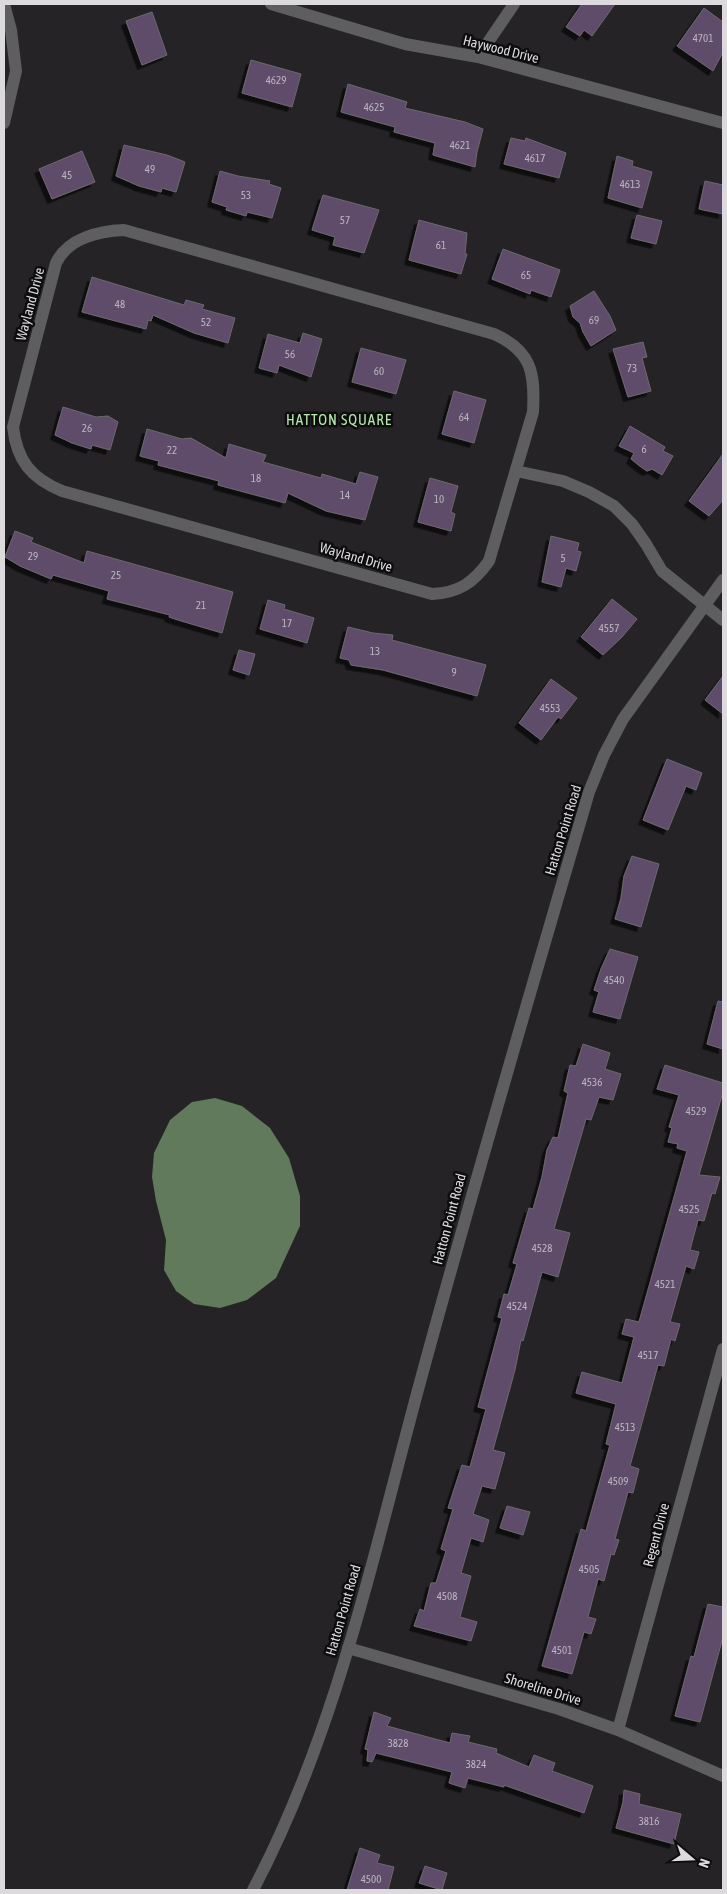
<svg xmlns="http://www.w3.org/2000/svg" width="727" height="1894" viewBox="0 0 727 1894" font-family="'Asap Condensed',sans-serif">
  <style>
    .water { fill: #607a5b }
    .building { fill: #5e4b6b; stroke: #6c696d; filter: url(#shadow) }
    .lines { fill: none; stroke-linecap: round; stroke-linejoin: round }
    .street { stroke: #5e5d5f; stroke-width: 12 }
    .labels { text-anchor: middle; stroke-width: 5; stroke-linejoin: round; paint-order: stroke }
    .number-label { font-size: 11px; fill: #bcb6c0 }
    .street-label { font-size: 14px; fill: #dcdadd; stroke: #0e0d0e }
    .neighbourhood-label { font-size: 15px; letter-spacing: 1px; fill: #b5e9ab; stroke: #0e0d0e }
  </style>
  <defs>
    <filter id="shadow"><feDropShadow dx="-4.5" dy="4.5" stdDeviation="0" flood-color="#0009"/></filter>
  </defs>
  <rect width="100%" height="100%" fill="#252326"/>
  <path class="water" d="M215 1098 242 1106 270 1128 289 1158 300 1196V1226L276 1278 247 1300 220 1308 194 1304 176 1291 164 1270 166 1240 156 1201 152 1177 154 1153 170 1120 192 1102Z"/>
  <path class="building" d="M582 4H615L592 36 584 30 580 36 566 27Z
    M704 8 723 22V52L713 71 677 46Z
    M152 12 167 55 142 65 126 21Z
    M251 60 301 74 292 107 242 93Z
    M348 84 407 102 405 108 465 122 483 129 477 152 475 167 433 155 435 143 394 132 395 127 341 112Z
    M511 138 525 141 526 138 566 153 559 178 504 164Z
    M124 145 167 155 185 162 176 192 162 188 161 192 139 186 116 176Z
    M82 151 95 182 52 199 39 169Z
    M617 156 633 161 632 166 652 172 642 208 608 198Z
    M220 171 238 176 270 181 269 184 281 188 272 218 247 212 246 216 226 210 227 207 212 202Z
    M705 181 723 185V214L699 209Z
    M323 195 379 210 364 253 333 245 335 237 312 230Z
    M637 215 662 221 656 244 631 238Z
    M419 220 467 233 465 254H467L461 274 409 260Z
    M503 249 560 270 551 297 531 290 530 294 492 279Z
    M92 277 184 305 186 300 204 305 202 309 235 318 228 343 194 333 153 315 151 321 148 320 146 329 82 312Z
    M594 291 610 316 616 330 591 346 583 332 580 323 573 317 570 306Z
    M303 333 322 339 311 377 279 365 277 373 259 368 268 334 300 343Z
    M643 342 647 357 642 358 651 391 628 397 613 349Z
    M361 348 406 360 396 394 352 382Z
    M454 391 486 400 474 443 442 434Z
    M63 407 96 417 108 416 118 422 110 450 92 445 91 449 72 443 55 435Z
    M630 426 665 447 663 451 673 456 662 475 652 469 647 471 641 467 631 459 634 453 619 446Z
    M147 429 182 439 191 438 226 458 229 444 266 455 263 462 321 478 322 474 356 484 360 472 378 477 365 520 326 511 288 493 285 503 218 485 219 481 158 465 159 461 140 456Z
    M723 454V500L709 516 689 501Z
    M430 478 458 486 451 512 455 514 451 531 418 522Z
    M15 531 33 538 31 542 84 563 87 551 233 592 222 633 178 620 169 617 170 615 107 599 109 591 53 575 51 579 20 566 5 557Z
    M551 536 579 543 577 551 581 552 576 571 566 568 561 587 542 582Z
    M612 599 637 619 622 637 603 655 581 637Z
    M268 600 285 605 284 609 314 618 307 643 260 629Z
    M348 627 373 633 393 635 392 640 486 665 477 696 383 670 351 665 349 660 340 658Z
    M239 650 255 654 249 675 233 670Z
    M723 676V714L705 700Z
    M551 679 577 698 561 719 558 717 541 740 519 723Z
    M667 759 702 773 696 790 686 786 668 830 643 820Z
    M632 856 659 864 641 927 615 919 621 898 624 876Z
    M610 949 638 957 620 1019 593 1012 599 992 594 990 601 969Z
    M718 1001 723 1002V1049L707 1044Z
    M583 1044 610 1053 605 1069 621 1074 613 1100 599 1097 591 1120 586 1119 554 1229 570 1233 558 1277 542 1272 523 1341 521 1340 515 1370 493 1450 505 1453 495 1489 482 1486 473 1514 489 1520 483 1542 471 1538 461 1573 471 1576 460 1617 477 1622 471 1641 414 1626 420 1609 424 1611 431 1583H436L446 1551 441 1549 453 1509 448 1508 462 1465 470 1467 486 1409 478 1407 502 1318 498 1317 504 1294 508 1295 517 1264 513 1263 529 1208 533 1209 542 1177 547 1150 553 1137 558 1138 568 1093 564 1091 570 1065 576 1066Z
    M665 1065 723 1083V1092L699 1175 720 1177 715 1194 712 1193 704 1221 698 1220 690 1250 699 1252 694 1269 686 1266 670 1322 680 1324 675 1341 671 1339 664 1366 658 1365 630 1466 639 1469 633 1493 628 1492 615 1539 619 1540 614 1555 611 1554 604 1581 598 1579 588 1617 596 1619 591 1634 584 1632 572 1674 542 1666 581 1529 586 1531 610 1445 606 1444 616 1404 576 1393 582 1372 622 1383 634 1337 622 1334 626 1319 639 1322 687 1151 677 1148 678 1144 668 1142 672 1128 669 1127 679 1095 657 1089Z
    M507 1506 530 1512 523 1535 500 1528Z
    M708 1604 723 1607V1637L700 1722 675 1716 691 1656 694 1657Z
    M374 1712 391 1718 387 1726 450 1743 452 1733 470 1736 468 1742 497 1749 496 1753 529 1767 534 1755 555 1763 552 1771 593 1786 584 1813 504 1785V1787L468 1778 465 1788 449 1783 452 1772 376 1753 372 1762 367 1761 368 1750 365 1749Z
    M624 1790 640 1794 639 1804 681 1814 674 1844 616 1828 623 1802Z
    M360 1848 380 1855 377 1863 394 1867 388 1890H347Z
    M425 1866 447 1873 442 1890 419 1883Z"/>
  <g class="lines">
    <path class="street" d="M271 4 405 44 478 57 723 123
      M478 57 514 4
      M4 123 16 71 11 30 4 4
      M124 230 494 334C532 351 535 373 533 412L489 561C474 582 459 593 432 594L62 491C31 478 17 461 13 427L56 263C68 238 99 231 124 230Z
      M516 471 563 481 589 492 614 506 632 524 646 544 662 571 723 620
      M348 1648 559 1709 618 1730 723 1776
      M618 1730 723 1349
      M253 1890C336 1733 373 1556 419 1386 473 1187 531 989 589 792L604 755 623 719 723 580"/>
  </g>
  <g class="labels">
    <g class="number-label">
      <text x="703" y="42">4701</text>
      <text x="276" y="84">4629</text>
      <text x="374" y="111">4625</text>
      <text x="460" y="149">4621</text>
      <text x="535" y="162">4617</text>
      <text x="150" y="173">49</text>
      <text x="67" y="179">45</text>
      <text x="630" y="188">4613</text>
      <text x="246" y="199">53</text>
      <text x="345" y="224">57</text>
      <text x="441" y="249">61</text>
      <text x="526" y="279">65</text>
      <text x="120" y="308">48</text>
      <text x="594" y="324">69</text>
      <text x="206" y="326">52</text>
      <text x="290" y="358">56</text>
      <text x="632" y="372">73</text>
      <text x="379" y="375">60</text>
      <text x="464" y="421">64</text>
      <text x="87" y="432">26</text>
      <text x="644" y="453">6</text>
      <text x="172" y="454">22</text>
      <text x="256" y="482">18</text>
      <text x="345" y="499">14</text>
      <text x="439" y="503">10</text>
      <text x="33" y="560">29</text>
      <text x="563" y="562">5</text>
      <text x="116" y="579">25</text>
      <text x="201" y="609">21</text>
      <text x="287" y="627">17</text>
      <text x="609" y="632">4557</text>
      <text x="375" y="655">13</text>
      <text x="454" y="676">9</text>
      <text x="550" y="712">4553</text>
      <text x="614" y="984">4540</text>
      <text x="592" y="1086">4536</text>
      <text x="696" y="1115">4529</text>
      <text x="689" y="1213">4525</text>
      <text x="542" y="1252">4528</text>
      <text x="665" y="1288">4521</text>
      <text x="517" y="1310">4524</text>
      <text x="648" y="1359">4517</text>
      <text x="625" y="1431">4513</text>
      <text x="618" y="1485">4509</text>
      <text x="589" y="1573">4505</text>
      <text x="447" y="1600">4508</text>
      <text x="562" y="1654">4501</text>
      <text x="398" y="1747">3828</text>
      <text x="476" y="1768">3824</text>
      <text x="649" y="1825">3816</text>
      <text x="371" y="1883">4500</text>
    </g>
    <g class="street-label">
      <text transform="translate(501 49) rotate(14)" y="5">Haywood Drive</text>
      <text transform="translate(30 304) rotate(-75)" y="5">Wayland Drive</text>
      <text transform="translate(356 557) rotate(16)" y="5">Wayland Drive</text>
      <text transform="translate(563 830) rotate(-73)" y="5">Hatton Point Road</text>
      <text transform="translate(449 1219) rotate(-75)" y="5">Hatton Point Road</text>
      <text transform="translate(656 1535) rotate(-75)" y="5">Regent Drive</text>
      <text transform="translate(343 1610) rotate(-74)" y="5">Hatton Point Road</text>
      <text transform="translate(543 1689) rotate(17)" y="5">Shoreline Drive</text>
    </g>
    <g class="neighbourhood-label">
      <text x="339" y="425">HATTON SQUARE</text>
    </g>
  </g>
  <rect width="727" height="1894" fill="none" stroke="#dcdadd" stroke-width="10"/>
  <g transform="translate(692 1859) rotate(109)" stroke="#0e0d0e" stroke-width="4" paint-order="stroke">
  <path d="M0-4L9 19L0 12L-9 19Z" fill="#dcdadd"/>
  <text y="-8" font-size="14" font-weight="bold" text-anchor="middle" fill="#dcdadd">N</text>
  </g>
</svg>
